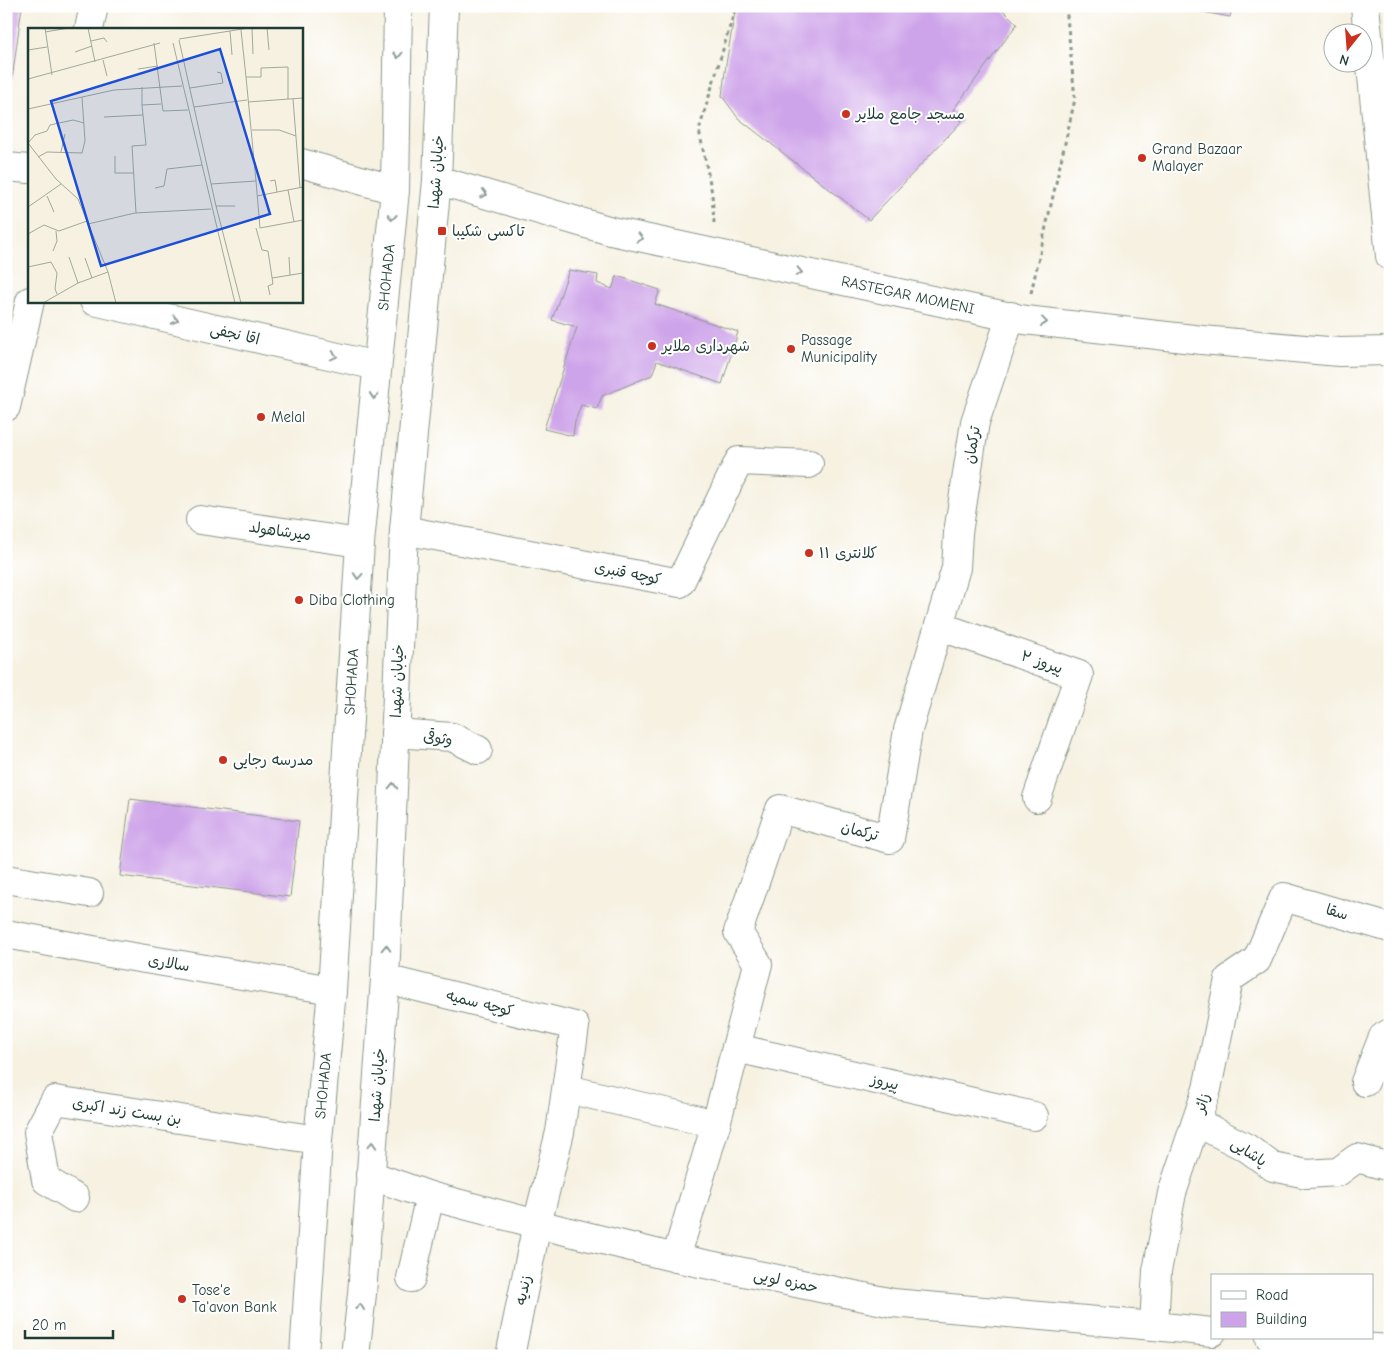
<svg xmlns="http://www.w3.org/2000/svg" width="1396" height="1362" viewBox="0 0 1396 1362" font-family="'Comic Neue','Playpen Sans Arabic',sans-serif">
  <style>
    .building { fill: #cda3e9 }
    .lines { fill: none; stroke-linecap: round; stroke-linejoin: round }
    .minor-casing { stroke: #8a978a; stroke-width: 30 }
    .major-casing { stroke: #8a978a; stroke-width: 30 }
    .path { stroke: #8a978a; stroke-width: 3; stroke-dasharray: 4 4; stroke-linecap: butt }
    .minor { stroke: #fff; stroke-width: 28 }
    .major { stroke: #fff; stroke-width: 28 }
    .oneway { stroke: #8f9e9a }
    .poi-dot { fill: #c8321e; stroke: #fff; stroke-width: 2 }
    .labels { text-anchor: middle; stroke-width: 4; stroke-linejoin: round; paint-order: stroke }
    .poi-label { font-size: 15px; fill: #1f3d34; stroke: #fff; text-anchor: start }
    .street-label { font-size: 15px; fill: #1f3d34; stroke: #fff }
    .inset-road { fill: none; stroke: #a0a99c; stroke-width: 1 }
    .view { fill: #1d4ed8; fill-opacity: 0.15; stroke: #1d4ed8; stroke-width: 2.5 }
    .inset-edge { fill: none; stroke: #1f3d34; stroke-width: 2.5 }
  </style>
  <rect width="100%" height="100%" fill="#fff"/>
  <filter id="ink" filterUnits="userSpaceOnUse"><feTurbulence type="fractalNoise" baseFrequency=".02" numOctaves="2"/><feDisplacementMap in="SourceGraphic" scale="10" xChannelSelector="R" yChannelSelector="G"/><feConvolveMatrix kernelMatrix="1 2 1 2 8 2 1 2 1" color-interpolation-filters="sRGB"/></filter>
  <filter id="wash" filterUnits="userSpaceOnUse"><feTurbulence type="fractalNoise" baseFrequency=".0096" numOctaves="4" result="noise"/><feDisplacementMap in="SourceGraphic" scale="20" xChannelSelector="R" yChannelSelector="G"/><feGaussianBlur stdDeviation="1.12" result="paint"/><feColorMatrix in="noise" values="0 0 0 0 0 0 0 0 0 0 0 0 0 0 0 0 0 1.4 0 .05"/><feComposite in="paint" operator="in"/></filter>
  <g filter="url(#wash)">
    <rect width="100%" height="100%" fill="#f6f1e1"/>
    <g id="blocks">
      <path class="building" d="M6 6H22L7 116H6Z
        M736 6H999L1017 24 953 110 962 121 869 220 738 118 722 96 726 64Z
        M1180 6H1233L1230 17 1180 8Z
        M569 270 598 275 597 283 612 289 617 276 660 290 655 304 738 332 722 384 657 361 652 375 602 396 597 409 581 405 575 421 573 436 544 429 577 327 552 320Z
        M130 799 299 821 290 897 120 876Z"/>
    </g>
  </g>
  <g filter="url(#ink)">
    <use href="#blocks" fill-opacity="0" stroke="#8a978a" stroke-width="1"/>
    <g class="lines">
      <defs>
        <g id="minor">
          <path d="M1365 6 1390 256"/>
          <path d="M301 163 395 190"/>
          <path d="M6 167 29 169"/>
          <path id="s1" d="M437 180 611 231 1025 320 1202 340 1339 352 1390 351"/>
          <path d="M6 407 30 301"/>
          <path d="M200 520 360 543"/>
          <path d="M404 530 680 583 739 461 809 464"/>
          <path d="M939 626 1079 675 1037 798"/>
          <path d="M395 733 452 737 478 750"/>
          <path d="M6 879 89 893"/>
          <path d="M6 934 109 953 332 990"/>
          <path d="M385 979 575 1026 560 1132 537 1224 510 1356"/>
          <path d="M736 1048 1034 1116"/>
          <path d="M1365 1082 1383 1037 1390 1033"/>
          <path d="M567 1089 716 1124 758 964 738 932 780 809 890 839 908 730 956 568 958 533 975 422 1011 316"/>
          <path d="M1196 1122 1247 1148 1273 1167 1307 1174 1338 1172 1357 1158 1390 1167"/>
          <path d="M370 1175 430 1196 537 1224 676 1258 893 1303 1154 1326 1212 1332"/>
          <path d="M75 1198 46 1180 38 1132 55 1100 318 1140"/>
          <path d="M676 1258 716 1124"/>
          <path d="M411 1278 430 1196"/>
          <path d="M1154 1326 1157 1271 1172 1193 1207 1089 1229 979 1257 960 1284 897 1390 928"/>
          <path d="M1270 1338 1318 1344 1390 1349"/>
        </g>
        <g id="major">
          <path d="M89 29 94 6"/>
          <path d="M94 301 377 366"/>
          <path id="s2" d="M304 1356 318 1140 332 990 360 543 395 190 398 6"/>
          <path d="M355 1356 362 1294 385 979 404 530 437 180 444 6"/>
        </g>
      </defs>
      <use href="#minor" class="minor-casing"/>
      <use href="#major" class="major-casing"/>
      <path class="path" d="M714 223 712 193 699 130 736 6
        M1031 293 1075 99 1066 6"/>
      <use href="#minor" class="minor"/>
      <use href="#major" class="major"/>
    </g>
    <defs><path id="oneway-chevron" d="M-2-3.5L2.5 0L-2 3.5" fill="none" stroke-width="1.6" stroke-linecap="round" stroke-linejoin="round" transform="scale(1.25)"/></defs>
    <g class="oneway">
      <use href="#oneway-chevron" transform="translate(398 55) rotate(91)"/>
      <use href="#oneway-chevron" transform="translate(484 194) rotate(17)"/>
      <use href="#oneway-chevron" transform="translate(392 217) rotate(96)"/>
      <use href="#oneway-chevron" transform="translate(640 238) rotate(12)"/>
      <use href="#oneway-chevron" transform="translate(799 272) rotate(12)"/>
      <use href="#oneway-chevron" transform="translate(175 320) rotate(13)"/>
      <use href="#oneway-chevron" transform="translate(1044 322) rotate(7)"/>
      <use href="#oneway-chevron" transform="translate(334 356) rotate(13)"/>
      <use href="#oneway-chevron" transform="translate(374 396) rotate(95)"/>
      <use href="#oneway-chevron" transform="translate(358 576) rotate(94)"/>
      <use href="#oneway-chevron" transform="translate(393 786) rotate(-88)"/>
      <use href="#oneway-chevron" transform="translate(386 948) rotate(-88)"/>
      <use href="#oneway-chevron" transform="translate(372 1145) rotate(-86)"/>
      <use href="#oneway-chevron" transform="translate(360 1307) rotate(-83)"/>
    </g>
  </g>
  <g class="poi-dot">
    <circle cx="846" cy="114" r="5"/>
    <circle cx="1142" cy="158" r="5"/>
    <rect x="437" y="226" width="10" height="10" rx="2.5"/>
    <circle cx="652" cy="346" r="5"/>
    <circle cx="791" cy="349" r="5"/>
    <circle cx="261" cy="417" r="5"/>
    <circle cx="809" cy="553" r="5"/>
    <circle cx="299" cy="600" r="5"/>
    <circle cx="223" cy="760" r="5"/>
    <circle cx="182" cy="1299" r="5"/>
  </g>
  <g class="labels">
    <g class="poi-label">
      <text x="856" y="119">مسجد جامع ملایر</text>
      <text x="1152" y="154">Grand Bazaar<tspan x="1152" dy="17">Malayer</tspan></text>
      <text x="452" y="236">تاکسی شکیبا</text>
      <text x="801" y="345">Passage<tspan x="801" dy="17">Municipality</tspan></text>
      <text x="662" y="351">شهرداری ملایر</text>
      <text x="271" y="422">Melal</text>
      <text x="819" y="558">کلانتری ۱۱</text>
      <text x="309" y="605">Diba Clothing</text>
      <text x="233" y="765">مدرسه رجایی</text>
      <text x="192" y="1295">Tose'e<tspan x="192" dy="17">Ta'avon Bank</tspan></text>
    </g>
    <g class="street-label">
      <text transform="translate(436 172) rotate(-86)" y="5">خیابان شهدا</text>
      <text dy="5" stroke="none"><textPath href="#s2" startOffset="1082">SHOHADA</textPath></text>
      <text dy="5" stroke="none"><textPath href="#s1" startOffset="485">RASTEGAR MOMENI</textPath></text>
      <text transform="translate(235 334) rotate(13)" y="5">اقا نجفی</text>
      <text transform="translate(972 445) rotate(-81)" y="5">ترکمان</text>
      <text transform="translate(280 531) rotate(8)" y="5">میرشاهولد</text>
      <text transform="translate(628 573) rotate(11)" y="5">کوچه قنبری</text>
      <text transform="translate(1042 662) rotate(19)" y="5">پیروز ۲</text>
      <text dy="5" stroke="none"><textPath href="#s2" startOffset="676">SHOHADA</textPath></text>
      <text transform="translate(397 681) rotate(-88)" y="5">خیابان شهدا</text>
      <text transform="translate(438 738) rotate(8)" y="5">وثوقی</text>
      <text transform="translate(860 831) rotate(15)" y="5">ترکمان</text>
      <text transform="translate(1337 912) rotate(16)" y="5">سقا</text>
      <text transform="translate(169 963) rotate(9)" y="5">سالاری</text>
      <text transform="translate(480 1003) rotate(14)" y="5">کوچه سمیه</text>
      <text transform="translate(885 1082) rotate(13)" y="5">پیروز</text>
      <text dy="5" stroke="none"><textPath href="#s2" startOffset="271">SHOHADA</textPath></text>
      <text transform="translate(377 1085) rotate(-86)" y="5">خیابان شهدا</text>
      <text transform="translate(1202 1103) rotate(-72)" y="5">زائر</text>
      <text transform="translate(127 1111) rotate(9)" y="5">بن بست زند اکبری</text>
      <text transform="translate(1249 1152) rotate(33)" y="5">پاشایی</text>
      <text transform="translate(786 1281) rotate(12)" y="5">حمزه لویی</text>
      <text transform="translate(523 1290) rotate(-78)" y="5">زندیه</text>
    </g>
  </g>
  <g transform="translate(28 28)">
    <rect width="275" height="275" fill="#f6f1e1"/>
    <path class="inset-road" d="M17 0 24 47M60 0 67 34M224 0 225 26M239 0 241 22M213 2 218 49H233V40L260 39V71M202 3 204 27M17 4 41 0M151 11 221 0M151 12 188 178 213 275M63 13 76 10 79 14M126 15 135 83 160 82M145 15 207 275M0 22 19 19M47 24 64 18M75 32 79 48M110 41 130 38M218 49 228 153M0 51 132 15M114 59V77M162 60 195 55 193 45 189 44M265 71 272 160M220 74 275 70M166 79 219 72M0 81 86 62 154 58M76 89 115 87M56 95 45 92 22 97 19 103 7 107 0 115 28 151 50 171 80 244 88 275M224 102H251L268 108M33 124 37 106M87 128V145H106M10 129 19 124 54 125 57 113 54 69M242 153 247 152 249 164M183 156 228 153 232 200 275 192M127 160 136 158 139 141 174 137M260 162 266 194M19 168 26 184M229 168 275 159M188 178H207M0 179 33 156M108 185 104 118 118 117 114 77 133 76M60 196 107 185 183 181M228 200 234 222 240 223 245 256 240 258 242 267M0 206 16 197 31 203 59 193M25 223 29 213 28 203M41 229 50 255M261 229 262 247M57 230 64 250M0 239 23 234 29 245 27 261 29 266M244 250 275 245M15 275 50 255 80 244"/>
    <path class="view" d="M192 21 242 186 73 238 23 73Z"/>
    <rect width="275" height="275" class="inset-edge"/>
  </g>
  <rect width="1396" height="1362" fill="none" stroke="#fff" stroke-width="25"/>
  <rect x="1211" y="1274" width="162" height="65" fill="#ffffff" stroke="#a5b1ae"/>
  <rect x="1221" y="1291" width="25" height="8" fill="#ffffff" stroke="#a5b1ae"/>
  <text x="1256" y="1300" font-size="15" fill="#1f3d34">Road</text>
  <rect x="1221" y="1312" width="25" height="15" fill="#cda3e9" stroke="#a5b1ae"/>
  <text x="1256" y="1324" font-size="15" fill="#1f3d34">Building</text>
  <g transform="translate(1348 48) rotate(197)"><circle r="24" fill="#ffffff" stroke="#a5b1ae"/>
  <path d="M0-4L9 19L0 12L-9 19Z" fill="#c8321e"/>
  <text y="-8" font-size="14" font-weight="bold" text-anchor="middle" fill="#1f3d34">N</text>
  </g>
  <path d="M25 1330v8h88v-8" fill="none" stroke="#1f3d34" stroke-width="2.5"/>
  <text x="32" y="1330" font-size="15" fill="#1f3d34" stroke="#ffffff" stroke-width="4" paint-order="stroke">20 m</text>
</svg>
